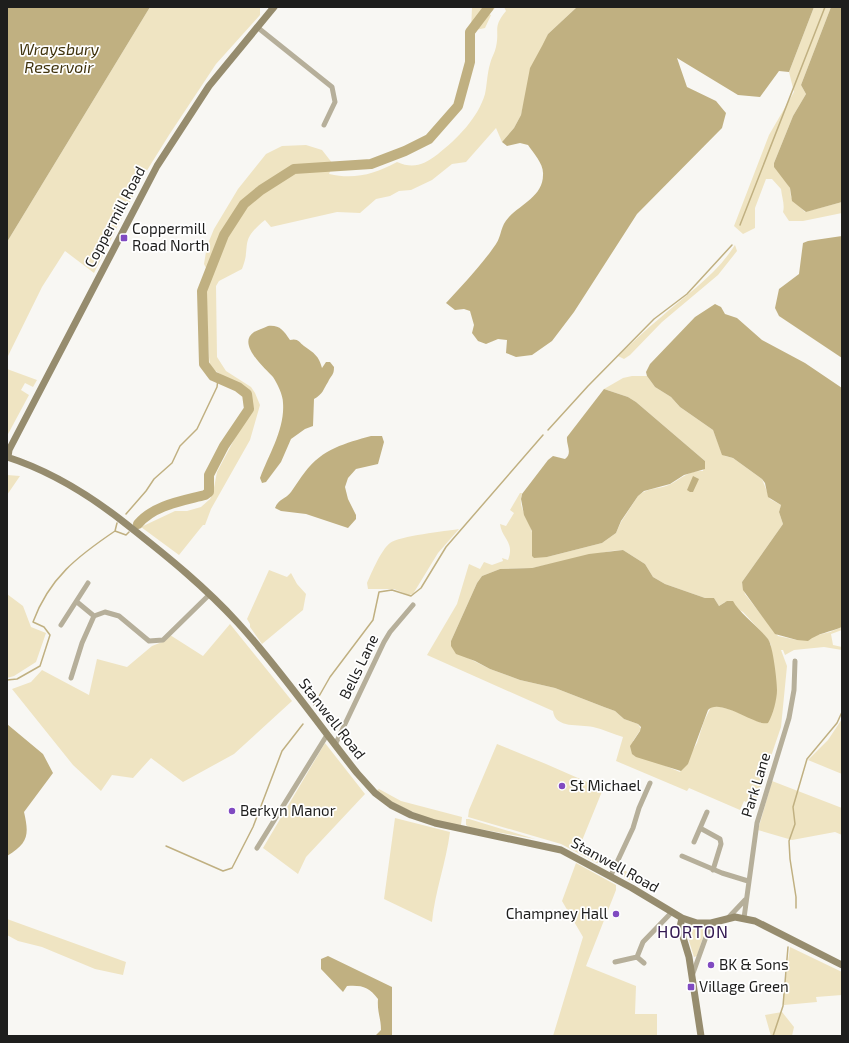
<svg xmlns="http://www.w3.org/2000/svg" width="849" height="1043" viewBox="0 0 849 1043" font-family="'Exo 2',sans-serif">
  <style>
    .green { fill: #efe4c2; fill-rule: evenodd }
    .water { fill: #c0b081 }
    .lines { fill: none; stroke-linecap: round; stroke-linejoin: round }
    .stream { stroke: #c0b081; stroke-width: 1.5 }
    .river { stroke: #c0b081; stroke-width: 10 }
    .street { stroke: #b6af9a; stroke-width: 5 }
    .secondary { stroke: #968c6e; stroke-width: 7 }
    .poi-dot { fill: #804ac1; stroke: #fff; stroke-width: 1.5 }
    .labels { text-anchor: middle; stroke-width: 3.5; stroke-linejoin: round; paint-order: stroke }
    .street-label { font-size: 15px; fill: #1e1e1d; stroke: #fff }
    .poi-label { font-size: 15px; fill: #1e1e1d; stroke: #fff; text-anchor: start }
    .water-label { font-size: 16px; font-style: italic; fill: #40330d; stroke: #fff }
    .quarter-label { font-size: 17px; letter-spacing: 1px; fill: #341a53; stroke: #fff }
  </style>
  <rect width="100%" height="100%" fill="#f8f7f3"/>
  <path class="green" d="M150 7H260V15L216 64 169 135 141 180 94 273 65 251 42 287 7 358V242Z
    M472 7H496L489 14 491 15 485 28 471 31Z
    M504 7H577L548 34 526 94 521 115 514 128 502 142 496 128 466 162 452 164 432 180 411 190 399 191 390 196 376 199 360 213 337 212 271 227 265 220C238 242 252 244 242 269L219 281 216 286 217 357 226 371 251 387 255 393 260 405 250 440 211 509 205 525H203L179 555 141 527 175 511H187L201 507 210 499 213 493 217 472 252 406 250 396 247 391 214 370 210 366 209 357 206 299 207 270 204 264 207 246 214 229 238 189 266 154 282 146 306 145 322 150 333 164 329 174C355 180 374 174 397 162 413 169 424 165 438 154 457 139 478 118 485 94 487 85 487 74 490 64 491 58 495 53 496 47 500 29 492 28 506 11Z
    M814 7H831L801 85 806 94 793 116 774 163 790 188 791 197 805 212 842 202V213L803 221H789L783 212C785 205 782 198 781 189L772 179H766L755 208V228L743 234 734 226 769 135 794 92 789 72Z
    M735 245 737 251 718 275 662 322 630 355 624 359 618 356C632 343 645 330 660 318 686 295 716 275 735 245Z
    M7 369 37 380 33 387 25 383 21 390 29 395 7 436Z
    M632 376H647L655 387 671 397 680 407 713 430 721 451 725 456 733 458 762 479 770 499 781 505 779 512 783 524 742 582 745 594 778 636 797 640 830 632 842 627V630L831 634 833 645 842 647V650L824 647 794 650 785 655 783 650H781L787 666 781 727 754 806 744 801 740 810 689 788 687 791 616 761 623 737C613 734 603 729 593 727 580 724 555 729 553 711L427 655 457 604 469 564 480 569 484 562 492 565 503 561 502 558 508 560C515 542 502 539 500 524L506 526 514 513 510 510 520 493H522C517 508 529 518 532 532 533 538 533 545 532 551L547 557 602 543 616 533 621 522 638 496C650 486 659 490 671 484 681 478 690 470 703 471L705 461 636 402 628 397 604 389 623 378ZM623 550 645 564 653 577 665 584 705 598H714L719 606 725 602 743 612 767 638 771 645 761 723C753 718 719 703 711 707L704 721 697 743 680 772 661 764 633 741 641 729 638 724 624 719 615 711 604 707 555 688 520 680 490 669 468 658 451 641 477 583 482 576 500 569 532 568 611 551Z
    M7 475 20 476 7 495Z
    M459 529 438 553 413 594 409 595 394 589H368L367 583C372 572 381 550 390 543 399 536 446 531 459 529Z
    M269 570 287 577 291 573 297 584 306 594 303 610 262 644 250 627V624L247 619Z
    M7 594 23 606 31 627 46 633 36 662 14 676 7 678Z
    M230 624 292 701 234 754 183 782 151 758 133 778 112 775 101 791 73 765 12 689 31 682 42 670 89 695 97 659 127 667 152 646 162 642 170 635 203 656Z
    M842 719V774L808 760 828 740Z
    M325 743 365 794 306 857 298 874 263 848Z
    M497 744 546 764 603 789 579 848 609 863H597L561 844 468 817 469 810Z
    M772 781 842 808V835L835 832 792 840 758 830Z
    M379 789 401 801 462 817 461 825C436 825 400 807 379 794L377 790Z
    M395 818 450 832C446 863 435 891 432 922L384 899Z
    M466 819H469L535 839 469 827 466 825Z
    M576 863 616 885V890L586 966 636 986 635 1014H657V1036H553L583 937 562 901Z
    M620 868 649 884 647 889 625 878Z
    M7 919 126 962 123 975 95 969 42 947 18 941 7 935Z
    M691 925 702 927 705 931 697 956 694 957 686 931 687 928Z
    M790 947 842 972V995L816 997 817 1002 784 1005 783 999Z
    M782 1012 794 1027 792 1036H771L765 1015Z"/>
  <path class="water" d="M7 7H150L7 242Z
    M577 7H814L789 72 779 71 760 97 738 95 677 58 687 87 716 101 726 113 722 128 637 214 574 312 552 341 532 355 516 357 506 353 507 340 498 339 486 344 478 341 472 333 474 325 470 311 464 309 455 310 446 303C461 287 484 262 496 244 502 235 500 226 509 217 521 204 543 196 543 175 544 164 534 154 528 145L520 143 507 146 502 142 514 128 521 115 530 68 542 46 548 34Z
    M831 7H842V202L806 212 792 201 790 188 774 167V163L793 116 806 94 801 85Z
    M842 236V358L779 316 775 308 779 289 799 274 803 243 808 241Z
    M715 304 721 307 725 314 737 318 762 340 805 363 842 388V627C830 632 818 633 808 641L797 640 775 634 743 590 742 582 783 524 779 512 781 505 768 497 765 483 762 479 733 458 722 455 713 430 680 407 671 397 655 387 647 376 646 372 650 364 695 317Z
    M268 326C280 325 283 330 290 340 298 338 299 342 304 346 314 353 319 356 322 368L326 362H330L334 367C334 376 331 375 328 382 323 390 323 394 314 399L313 426 305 429 291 439 281 462 266 482 262 483 260 478C269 454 285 429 283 403 283 395 277 383 273 377 266 369 236 344 254 332 258 330 264 328 268 326Z
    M604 389 628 397 636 402 705 461V469L684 475 670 484 644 491 638 496 621 521 616 533 602 543 547 557 534 558 532 556V531L524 515 521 499 522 494 548 460 553 456 565 459C573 453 566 445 567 437Z
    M371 436H382L384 442 378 464 356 469 348 478 345 487 348 499 356 515V519L348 528 306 514 281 511 275 508C278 499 286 499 291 492 296 485 300 478 305 472 322 449 346 443 371 436Z
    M693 476 699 479 693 492H690L687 490Z
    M623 550 645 564 653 577 665 584 705 598H714L719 606 727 601H733C739 613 759 627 768 639 773 646 777 681 777 690 777 699 773 715 768 723 757 727 720 697 708 710L688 764 681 771 636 757 632 754 630 746 640 731 641 727 638 724 624 719 615 711 604 707 555 688 520 680 490 669 475 661 456 654 451 646V641L477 583 482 576 500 569 532 568 589 554Z
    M7 724 43 754 53 773 24 812C29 834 29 843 7 856Z
    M328 956 392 987V1036H375L381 1030C381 1018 377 1012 378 999 369 987 362 985 347 986L343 992 321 969V959Z"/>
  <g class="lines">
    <path class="stream" d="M740 225 825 7
      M548 430 588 386 654 319 687 294 732 245
      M126 514 146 491 154 479 172 463 180 446 197 429 217 387 218 379
      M115 531 117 523
      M7 680 17 679 40 666 50 635 44 627 33 622C49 578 78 556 115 531L126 535 129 532
      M314 705 330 677 373 620 379 592 392 590 411 596 421 588 446 547 543 435
      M166 846 223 871 232 868 253 827 282 751 303 724
      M796 908V897L790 859 789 841 795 824 793 807 807 759 837 723 842 712
      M773 1036 783 1006 788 947"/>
    <path class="river" d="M138 524C154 505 182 501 205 495L209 492V475L224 446 249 409 247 394 238 387 213 376 204 364 202 291 224 235 244 204 261 190 294 169 371 164 405 151 429 139 458 106 470 62V32L489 7"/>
    <path class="street" d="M257 27 332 87 335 102 324 125
      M77 602 94 616
      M61 625 88 583
      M71 678 82 643 94 616 105 612 119 616 149 641 163 640 210 594
      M335 745 384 642 390 632 413 605
      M700 828 720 839 721 844 713 870
      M694 842 707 812
      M257 848 327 735
      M682 856 722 873 748 881
      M611 875 633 828 639 808 650 783
      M728 918 745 900
      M744 918 757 823 789 718 794 690 795 661
      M615 962 637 957
      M644 963 637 957 643 942 671 913
      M692 976 711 923"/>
    <path class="secondary" d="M7 457C51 471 94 498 130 527 168 557 205 587 238 623 281 670 317 723 357 773L375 793 391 805 411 815 435 823 561 850 632 888 682 918 697 923H711L735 917 755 921 842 965
      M8 457 9 450 157 166 209 86 274 7
      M682 918 680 927 689 957 701 1036"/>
  </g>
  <g class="poi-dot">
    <rect x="120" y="234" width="8" height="8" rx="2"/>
    <circle cx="562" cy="786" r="4"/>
    <circle cx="232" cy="811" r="4"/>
    <circle cx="616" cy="914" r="4"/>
    <circle cx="711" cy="965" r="4"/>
    <rect x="687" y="983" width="8" height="8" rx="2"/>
  </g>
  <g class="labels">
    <g class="street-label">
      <text transform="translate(115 217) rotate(-62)" y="5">Coppermill Road</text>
      <text transform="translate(359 667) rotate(-64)" y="5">Bells Lane</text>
      <text transform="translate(332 719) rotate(52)" y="5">Stanwell Road</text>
      <text transform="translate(756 785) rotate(-73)" y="5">Park Lane</text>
      <text transform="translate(615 865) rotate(29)" y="5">Stanwell Road</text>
    </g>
    <g class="poi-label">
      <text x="132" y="234">Coppermill<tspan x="132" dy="17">Road North</tspan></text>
      <text x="570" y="791">St Michael</text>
      <text x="240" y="816">Berkyn Manor</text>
      <text x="608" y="919" text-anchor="end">Champney Hall</text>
      <text x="719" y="970">BK &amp; Sons</text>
      <text x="699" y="992">Village Green</text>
    </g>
    <g class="water-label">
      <text x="59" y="55">Wraysbury<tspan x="59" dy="18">Reservoir</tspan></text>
    </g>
    <g class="quarter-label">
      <text x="693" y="938">HORTON</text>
    </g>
  </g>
  <rect width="849" height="1043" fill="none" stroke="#1e1e1d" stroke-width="16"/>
</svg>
